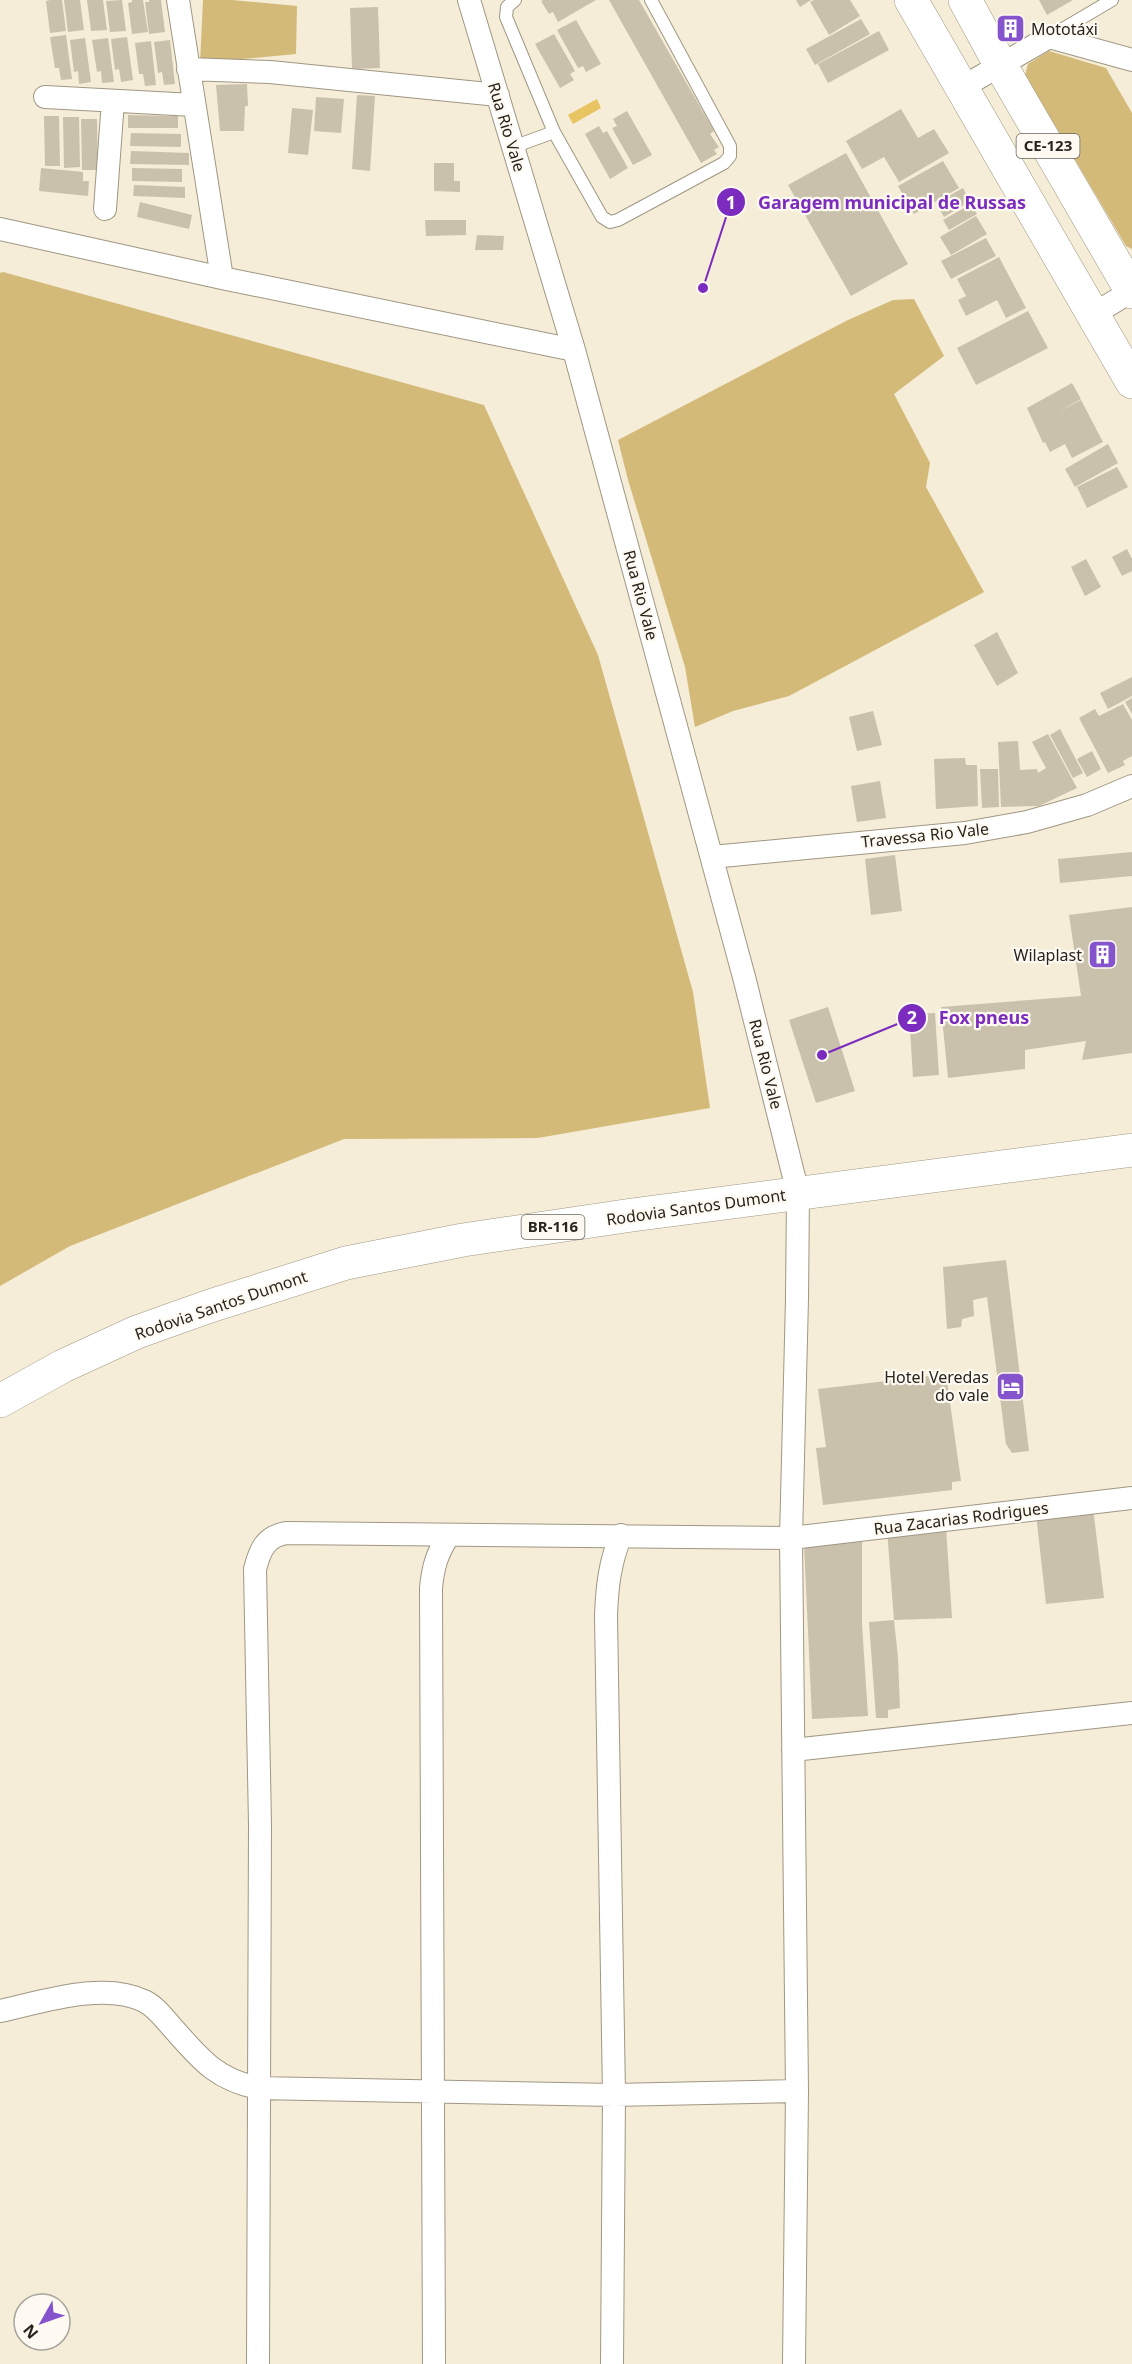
<svg xmlns="http://www.w3.org/2000/svg" width="1132" height="2364" viewBox="0 0 1132 2364" font-family="'Noto Sans',sans-serif">
  <style>
    .green { fill: #d3ba79 }
    .water { fill: #e8c462 }
    .building { fill: #c9c1ac }
    .lines { fill: none; stroke-linecap: round; stroke-linejoin: round }
    .lane-casing { stroke: #9f9783; stroke-width: 14 }
    .street-casing { stroke: #9f9783; stroke-width: 24 }
    .primary-casing { stroke: #9f9783; stroke-width: 34 }
    .highway-casing { stroke: #9f9783; stroke-width: 34 }
    .lane { stroke: #fff; stroke-width: 12 }
    .street { stroke: #fff; stroke-width: 22 }
    .primary { stroke: #fff; stroke-width: 33 }
    .highway { stroke: #fff; stroke-width: 33 }
    .labels { text-anchor: middle; stroke-width: 4.5; stroke-linejoin: round; paint-order: stroke }
    .shield { fill: #fefaf2; stroke: #68655d; stroke-width: 1.5 }
    .shield-label { font-size: 15px; font-weight: bold; fill: #28251d }
    .poi-label { font-size: 16px; fill: #28251d; stroke: #fefaf2; text-anchor: end }
    .street-label { font-size: 16px; fill: #28251d; stroke: #fefaf2 }
    .leader { fill: none; stroke: #7b2cbf; stroke-width: 2 }
    .callout-dot { fill: #7b2cbf; stroke: #fefaf2; stroke-width: 2 }
    .mark-label { font-size: 18px; text-anchor: middle; font-weight: bold; fill: #fff }
    .callout-label { font-size: 18px; text-anchor: middle; font-weight: bold; fill: #7b2cbf; stroke: #fefaf2; stroke-width: 4.5; stroke-linejoin: round; paint-order: stroke }
  </style>
  <rect width="100%" height="100%" fill="#f5edd7"/>
  <path class="green" d="M203 0H232L297 6 296 54 200 63Z
    M1049 51 1106 68 1132 113V249L1126 246 1025 75 1028 64Z
    M3 272 484 405 598 655 693 992 710 1108 538 1138 344 1139 70 1246 0 1286V273Z
    M914 299 944 356 894 394 930 463 926 487 984 592 789 696 733 711 695 727 685 667 628 480 618 440 848 320 893 300Z"/>
  <path class="water" d="M597 99 601 108 573 124 568 115Z"/>
  <path class="building" d="M50 0H62L66 31 50 33 46 1Z
    M64 0H80L84 30 68 32Z
    M87 0H103L107 30 91 31Z
    M122 0 126 31 110 32 106 1Z
    M132 0H143L148 32 132 34 128 3 132 2Z
    M149 0H161L165 32 149 34 145 2H149Z
    M543 0H596L558 22 553 12 549 14 541 1Z
    M609 0H639L714 131 710 134 719 147 714 150 717 154 701 163Z
    M796 0H811L800 7Z
    M814 0H850L860 16 829 35 810 2Z
    M1039 0H1073L1047 15Z
    M378 7 380 68 352 69 350 8Z
    M861 19 870 34 815 65 806 49Z
    M1016 19 1021 27 1004 39 998 31Z
    M576 20 601 64 586 72 583 66 578 68 557 30Z
    M879 31 889 50 828 83 818 64Z
    M554 34 575 71 570 74 574 80 560 88 535 44Z
    M66 35 72 79 61 80 59 68H55L50 37Z
    M127 37 133 80 121 82 119 69 115 70 111 39Z
    M85 38 91 82 79 84 78 71 74 72 70 40Z
    M108 38 114 82 102 83 101 71 97 72 92 40Z
    M170 40 175 84 164 85 162 72 158 73 154 42Z
    M151 41 156 85 145 86 143 74H139L135 43Z
    M247 84 248 106H245L244 131H220L216 85Z
    M357 95 375 96 370 171 352 169Z
    M316 97 344 99 341 133 314 131Z
    M292 108 313 110 308 155 288 153Z
    M901 109 918 138 934 129 949 153 899 182 884 157 862 169 846 141Z
    M627 111 652 155 633 165 612 128 617 126 613 119Z
    M128 115 178 116V128H128Z
    M44 116H59L60 166H45Z
    M63 117H79L80 167 64 168Z
    M81 119H97L98 170H82Z
    M599 126 603 133 607 131 628 168 610 179 585 134Z
    M131 133 181 134V147L130 146Z
    M131 151 189 153V165L130 164Z
    M846 153 908 264 851 296 788 185Z
    M943 161 959 188 914 214 898 186Z
    M434 163H454V181H460V192L434 191Z
    M41 168 83 172V181H89L88 196 39 191Z
    M132 168 182 169V182L132 181Z
    M134 185 185 187V198L133 196Z
    M963 188 970 201 944 217 936 203Z
    M140 202 192 215 189 229 137 217Z
    M971 204 977 214 949 230 943 220Z
    M976 216 987 234 951 255 940 237Z
    M425 220H466V235L426 236Z
    M477 235 504 236 503 250H475Z
    M986 238 996 256 951 279 941 261Z
    M999 257 1026 308 1006 318 997 300 966 316 958 300 966 296 957 279Z
    M1028 311 1048 348 976 385 957 348Z
    M1072 383 1081 399 1058 412 1081 400 1103 442 1072 458 1065 444 1050 452 1045 442 1043 443 1027 408Z
    M1108 444 1118 463 1075 487 1065 469Z
    M1117 467 1128 487 1087 508 1077 487Z
    M1127 549 1132 559V571L1122 576 1112 557Z
    M1086 559 1101 587 1085 596 1071 567Z
    M997 632 1018 673 997 686 974 645Z
    M1132 677V696L1108 709 1100 693Z
    M1132 698V714L1125 702Z
    M1123 704 1132 720V756L1123 761 1125 765 1108 773 1079 718 1095 709 1099 716Z
    M873 711 882 745 857 751 849 717Z
    M1060 729 1083 773 1073 778 1050 735Z
    M1048 734 1077 788 1039 806 1001 807 998 742 1018 741 1020 770 1037 769 1038 773 1046 768 1032 742Z
    M1092 751 1101 769 1087 777 1077 759Z
    M965 758 966 765H977L978 806 936 809 934 759Z
    M980 769H998L999 807 982 808Z
    M880 781 886 818 857 822 851 786Z
    M1132 852V876L1060 883 1058 859Z
    M895 855 902 911 871 915 865 859Z
    M1132 907V1053L1082 1060 1086 1041 1025 1050V1069L948 1078 941 1007 1081 996 1069 915Z
    M828 1007 855 1091 816 1103 789 1020Z
    M935 1013 939 1075 913 1077 909 1014Z
    M1006 1260 1029 1451 1012 1453 1006 1444 987 1297 973 1300 974 1316 962 1319 961 1327 947 1329 943 1267Z
    M946 1374 961 1481 952 1482V1490L823 1505 816 1448 826 1447 818 1389Z
    M1093 1508 1104 1598 1046 1604 1036 1514Z
    M946 1527 952 1618 894 1620 898 1658 900 1708 888 1710V1718H876L869 1622 894 1620 887 1530Z
    M862 1536V1624L868 1716 812 1719 804 1544Z"/>
  <g class="lines">
    <defs>
      <path id="lane" d="M515 0 507 7 506 17 554 132 602 217 610 222 618 220 724 163 730 156V146L651 0
        M1051 36 1112 0
        M513 147 554 132"/>
      <path id="street" d="M178 0 222 278
        M469 0 574 350 744 977 798 1193 797 1299 791 1538 797 2091 794 2364
        M188 69 270 72 498 95
        M961 88 1049 37 1132 60
        M45 97 194 105
        M105 209 113 101
        M0 229 222 278 574 350
        M1092 315 1132 291
        M712 857 965 833 1027 822 1087 805 1132 786
        M793 1750 1132 1713
        M0 2011C42 2002 104 1981 144 2001 155 2006 163 2017 171 2026 199 2057 214 2079 258 2088L614 2095 797 2091
        M258 2364 260 1825 255 1569C260 1550 265 1537 286 1533L791 1538 1132 1498
        M434 2364 431 1588C433 1567 437 1553 449 1535
        M612 2364 614 2095 606 1616C607 1586 610 1562 621 1535"/>
      <path id="primary" d="M911 0 1132 382
        M965 0 1001 66 1132 292"/>
      <path id="highway" d="M0 1401 63 1366 137 1332 210 1306 346 1263 463 1240 632 1215 1132 1150"/>
    </defs>
    <use href="#lane" class="lane-casing"/>
    <use href="#street" class="street-casing"/>
    <use href="#primary" class="primary-casing"/>
    <use href="#highway" class="highway-casing"/>
    <use href="#lane" class="lane"/>
    <use href="#street" class="street"/>
    <use href="#primary" class="primary"/>
    <use href="#highway" class="highway"/>
  </g>
  <defs>
    <symbol id="building-square" viewBox="-11 -11 22 22"><rect x="-9" y="-9" width="18" height="18" rx="4" fill="#8554cd" stroke="#fefaf2"/><path d="M-4-6H4V6H1V3H-1V6H-4ZM-2.5-4.3h1.7v1.8h-1.7ZM.8-4.3h1.7v1.8H.8ZM-2.5-1h1.7V.8h-1.7ZM.8-1h1.7V.8H.8Z" fill="#fff"/></symbol>
    <symbol id="hotel-square" viewBox="-11 -11 22 22"><rect x="-9" y="-9" width="18" height="18" rx="4" fill="#8554cd" stroke="#fefaf2"/><path d="M-6-4.5h1.5V1H6V5H4.5V3h-9V5H-6ZM-4 0a1.8 1.8 0 1 1 3.6 0ZM.5 0V-2.5h3Q6-2.5 6 0Z" fill="#fff"/></symbol>
  </defs>
  <g fill-rule="evenodd">
    <use href="#building-square" x="994" y="12" width="33" height="33"/>
    <use href="#building-square" x="1086" y="938" width="33" height="33"/>
    <use href="#hotel-square" x="994" y="1370" width="33" height="33"/>
  </g>
  <g class="labels">
    <g class="shield">
      <rect x="1016.5" y="134" width="63" height="24" rx="4.5"/>
      <rect x="521.5" y="1215" width="63" height="24" rx="4.5"/>
    </g>
    <g class="shield-label">
      <text x="1048" y="151">CE-123</text>
      <text x="553" y="1232">BR-116</text>
    </g>
    <g class="poi-label">
      <text x="1031" y="35" text-anchor="start">Mototáxi</text>
      <text x="1082" y="961">Wilaplast</text>
      <text x="989" y="1383">Hotel Veredas<tspan x="989" dy="18">do vale</tspan></text>
    </g>
    <g class="street-label">
      <text transform="translate(507 127) rotate(73)" y="6">Rua Rio Vale</text>
      <text transform="translate(641 595) rotate(75)" y="6">Rua Rio Vale</text>
      <text transform="translate(925 835) rotate(-6)" y="6">Travessa Rio Vale</text>
      <text transform="translate(766 1064) rotate(76)" y="6">Rua Rio Vale</text>
      <text transform="translate(696 1207) rotate(-8)" y="6">Rodovia Santos Dumont</text>
      <text transform="translate(221 1305) rotate(-19)" y="6">Rodovia Santos Dumont</text>
      <text transform="translate(961 1518) rotate(-7)" y="6">Rua Zacarias Rodrigues</text>
    </g>
  </g>
  <path class="leader" d="M703 288L731 202M822 1055L912 1018"/>
  <g class="callout-dot">
    <circle cx="703" cy="288" r="6"/>
    <circle cx="822" cy="1055" r="6"/>
    <circle cx="731" cy="202" r="15"/>
    <circle cx="912" cy="1018" r="15"/>
  </g>
  <g class="mark-label">
    <text x="731" y="209">1</text>
    <text x="912" y="1024">2</text>
  </g>
  <g class="callout-label">
    <text x="892" y="209">Garagem municipal de Russas</text>
    <text x="984" y="1024">Fox pneus</text>
  </g>
  <g transform="translate(42 2322) rotate(230)"><circle r="28" fill="#fefaf2" stroke="#a8a59d" stroke-width="1.5"/>
  <path d="M0-4.5L10 22L0 15L-10 22Z" fill="#8554cd"/>
  <text y="-9" font-size="16" font-weight="bold" text-anchor="middle" fill="#28251d">N</text>
  </g>
</svg>
